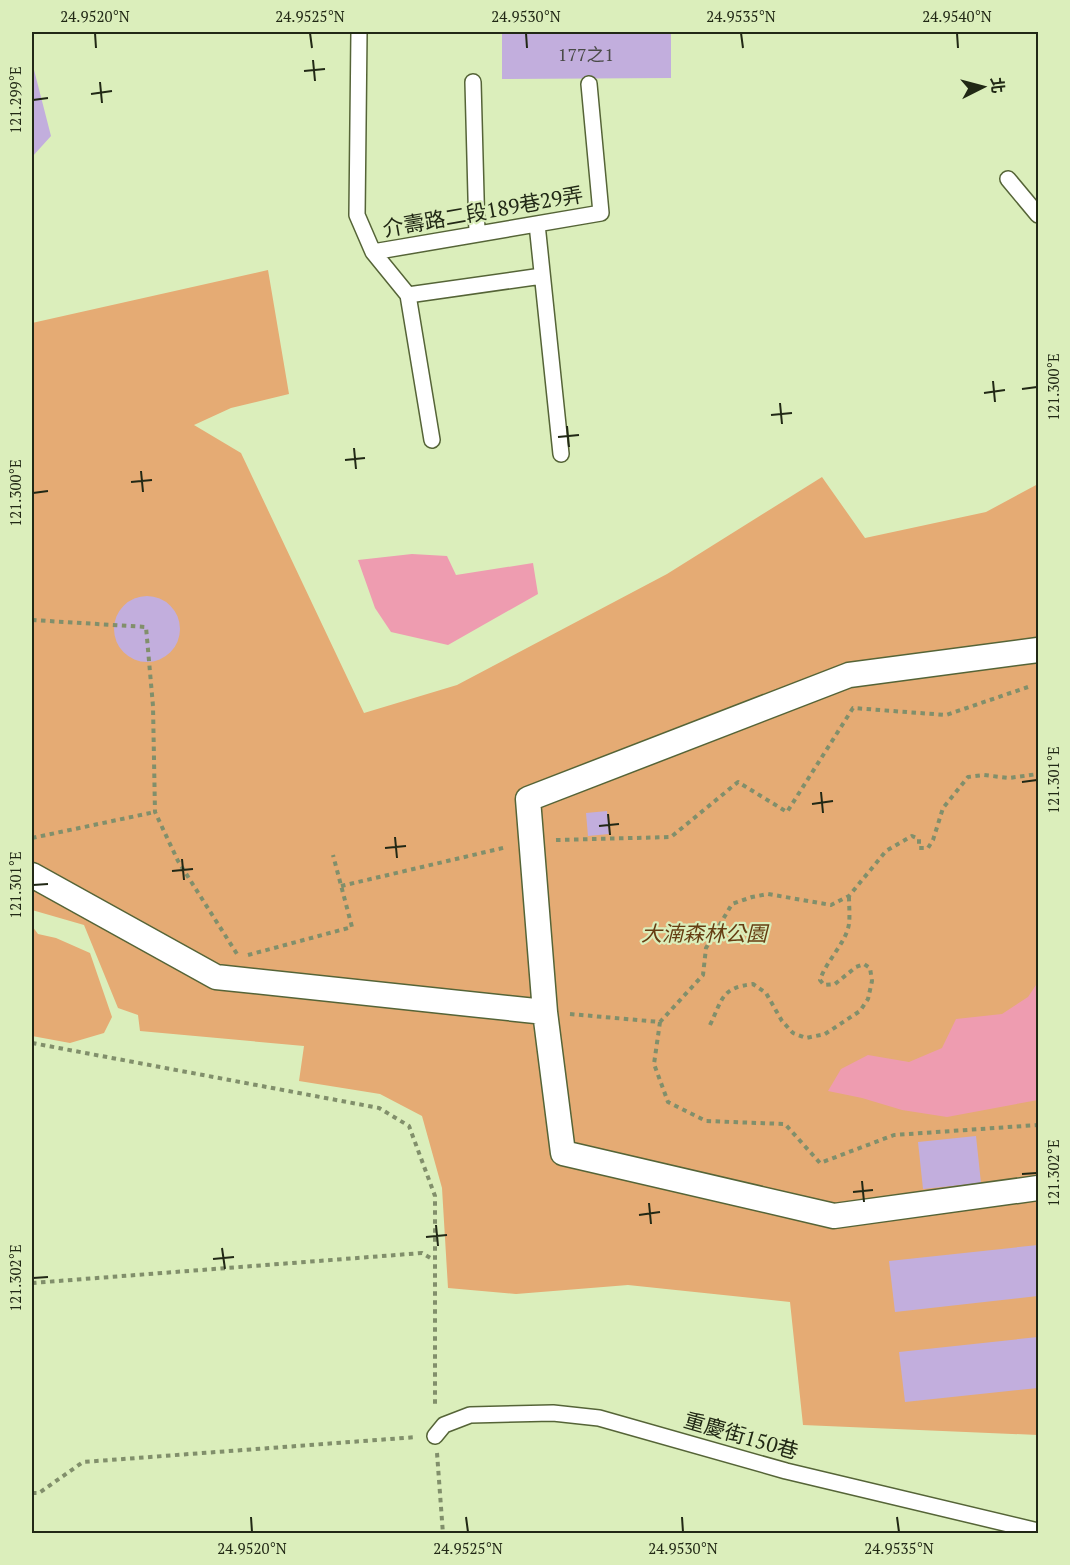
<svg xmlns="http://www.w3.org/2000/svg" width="1070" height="1565" viewBox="0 0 1070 1565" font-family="'PT Serif','Noto Sans TC',serif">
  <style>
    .green { fill: #e5ab74 }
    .water { fill: #ee9cb0 }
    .building { fill: #c2aedd }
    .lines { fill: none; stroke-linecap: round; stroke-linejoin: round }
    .service-casing { stroke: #556437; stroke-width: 18 }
    .pedestrian-casing { stroke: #556437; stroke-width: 27 }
    .path { stroke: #818f6b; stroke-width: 4; stroke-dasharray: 4.5 4.5; stroke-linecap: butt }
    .service { stroke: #fff; stroke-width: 15 }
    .pedestrian { stroke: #fff; stroke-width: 24 }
    .ticks { fill: none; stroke: #212815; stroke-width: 2 }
    .labels { text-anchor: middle; stroke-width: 4.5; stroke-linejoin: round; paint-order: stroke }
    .number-label { font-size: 18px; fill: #494a47 }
    .street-label { font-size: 21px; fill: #212815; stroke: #dbeebb }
    .park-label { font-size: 21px; font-style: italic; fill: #653d12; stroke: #dbeebb }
    .neatline { fill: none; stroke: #212815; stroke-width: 2 }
    .ticks-label { font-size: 15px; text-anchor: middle; fill: #212815 }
  </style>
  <rect width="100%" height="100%" fill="#dbeebb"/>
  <path class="green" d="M268 270 289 394 231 408 194 425 241 453 364 713 457 685 667 574 822 477 865 538 986 512 1038 484V1435L803 1425 790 1302 628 1285 516 1294 448 1288 442 1188 422 1116 380 1094 299 1081 304 1046 140 1031 138 1015 118 1008 84 925 32 910V323Z
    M32 926 38 934 56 938 90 953 112 1017 104 1033 70 1043 32 1036Z"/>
  <path class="water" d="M412 554 447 556 456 575 533 563 538 594 448 645 391 632 375 608 358 560Z
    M1038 982V1100L947 1117 902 1110 862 1098 828 1091 841 1069 868 1055 909 1062 942 1048 956 1019 1002 1014 1028 997Z"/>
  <path class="building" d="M502 32H671V78L502 79Z
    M32 62 51 136 32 157Z
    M114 629a33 33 0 1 1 66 0a33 33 0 1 1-66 0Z
    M607 811 609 834 588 836 586 813Z
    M976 1136 981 1183 923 1189 918 1142Z
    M1038 1245V1296L895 1312 889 1261Z
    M1038 1337V1388L905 1402 899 1352Z"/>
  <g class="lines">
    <defs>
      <path id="service" d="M359 32 357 215 373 252 408 295 542 276
        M473 82 477 234
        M1008 179 1038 215
        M537 224 561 454
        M373 252 601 213 589 84
        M408 295 432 440
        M435 1436 444 1425 470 1415 553 1413 599 1418 786 1471 1038 1531"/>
      <path id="pedestrian" d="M1038 650 849 675 528 799 545 1012 563 1153 834 1216 1038 1188
        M32 875 216 977 545 1012"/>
    </defs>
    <use href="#service" class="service-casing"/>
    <use href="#pedestrian" class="pedestrian-casing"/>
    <path class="path" d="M32 620 146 627 153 706 155 812 178 861 237 954
      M32 838 155 812
      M556 840 671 837 738 782 787 812 853 708 946 715 1028 687
      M341 886 507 847
      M248 955 352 927 333 855
      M570 1014 660 1022 703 975 706 948 732 904 752 897 768 894 831 905 849 896 886 851 912 836 919 839V848H928L933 840 943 808 968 777 984 775 1009 778 1038 774
      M660 1022 654 1064 668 1102 706 1121 785 1124 820 1163 894 1135 1038 1125
      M710 1025C723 998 721 988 753 984L766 993 782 1021 793 1033 806 1038 825 1034 860 1011 868 999 872 981 870 968 864 964 856 967 835 984 824 985 820 980C826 961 846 943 849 924 850 916 849 905 849 896
      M32 1043 379 1108 409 1126 435 1196V1407
      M32 1283 422 1253 434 1260
      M437 1453 443 1534
      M32 1493H39L83 1462 417 1437"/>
    <use href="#service" class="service"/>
    <use href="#pedestrian" class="pedestrian"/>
  </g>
  <path class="ticks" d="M95 33 96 48M310 33 312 48M526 33 527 48M741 33 743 48M957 33 958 48M313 60 315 81M304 71 325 69M100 82 102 103M91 94 112 91M33 100 48 98M993 381 995 402M1022 389 1037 387M984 393 1005 390M780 403 782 424M771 415 792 413M567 426 569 447M558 437 579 435M354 448 356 469M345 460 365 458M141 471 143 492M131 482 152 480M33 493 48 491M1022 782 1037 780M821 792 823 813M812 804 833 801M608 814 610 835M599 826 619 824M395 837 397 858M385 848 406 846M182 859 184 880M172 871 193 869M33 885 48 884M1022 1174 1037 1173M862 1181 864 1202M853 1192 873 1190M649 1203 651 1224M639 1215 660 1212M436 1225 438 1246M426 1237 447 1235M222 1248 225 1269M213 1259 234 1257M33 1278 48 1277M251 1517 252 1532M466 1517 468 1532M682 1517 683 1532M897 1517 899 1532"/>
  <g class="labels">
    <g class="number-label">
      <text x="586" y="61">177之1</text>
    </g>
    <g class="street-label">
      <text transform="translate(483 212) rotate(-10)" y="7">介壽路二段189巷29弄</text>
      <text transform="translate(741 1436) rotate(16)" y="7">重慶街150巷</text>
    </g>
    <g class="park-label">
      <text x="704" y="941">大湳森林公園</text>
    </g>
  </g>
  <rect width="1070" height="1565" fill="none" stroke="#dbeebb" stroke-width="66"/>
  <g transform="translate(983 87) rotate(84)" stroke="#dbeebb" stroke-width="4.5" paint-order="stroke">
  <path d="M0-4.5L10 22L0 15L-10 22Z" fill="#212815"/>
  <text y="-9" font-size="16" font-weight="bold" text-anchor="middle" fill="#212815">北</text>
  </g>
  <rect x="33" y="33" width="1004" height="1499" class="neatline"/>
  <g class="ticks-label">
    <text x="95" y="22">24.9520°N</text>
    <text x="310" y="22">24.9525°N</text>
    <text x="526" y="22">24.9530°N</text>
    <text x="741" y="22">24.9535°N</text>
    <text x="957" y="22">24.9540°N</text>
    <text transform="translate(16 100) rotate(-90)" y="5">121.299°E</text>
    <text transform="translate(1054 387) rotate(-90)" y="5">121.300°E</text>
    <text transform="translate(16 493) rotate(-90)" y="5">121.300°E</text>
    <text transform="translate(1054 780) rotate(-90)" y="5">121.301°E</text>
    <text transform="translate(16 885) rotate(-90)" y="5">121.301°E</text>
    <text transform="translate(1054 1173) rotate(-90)" y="5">121.302°E</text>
    <text transform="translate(16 1278) rotate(-90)" y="5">121.302°E</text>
    <text x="252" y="1554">24.9520°N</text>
    <text x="468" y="1554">24.9525°N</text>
    <text x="683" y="1554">24.9530°N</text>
    <text x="899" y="1554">24.9535°N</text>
  </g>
</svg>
